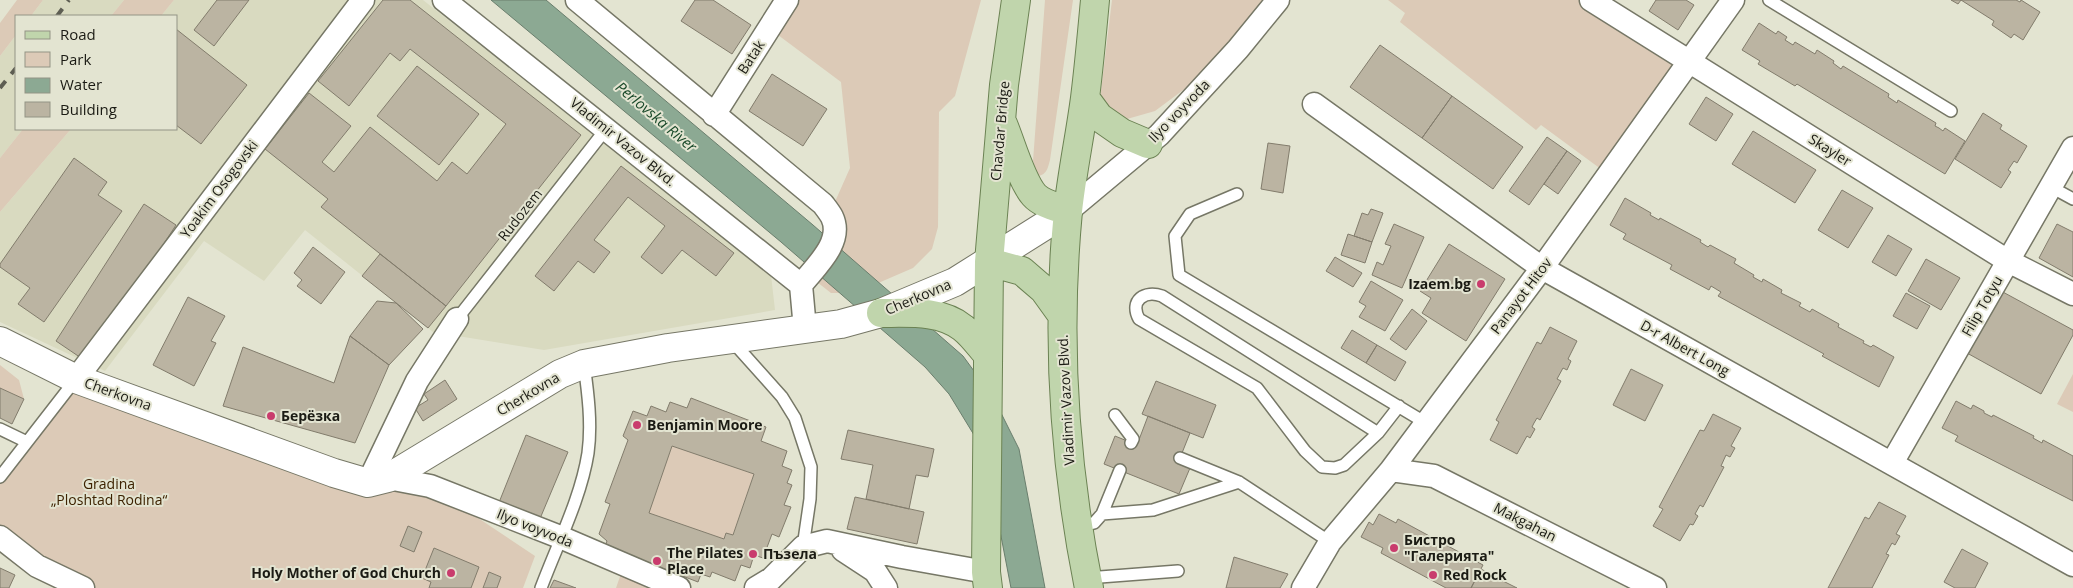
<svg xmlns="http://www.w3.org/2000/svg" width="2073" height="588" viewBox="0 0 2073 588" font-family="'Open Sans',sans-serif">
  <style>
    .built { fill: #d9dac0 }
    .green { fill: #dccab7 }
    .water { fill: #8ca993; stroke: #6a7e6d }
    .building { fill: #bbb4a2; stroke: #827c6c; fill-rule: evenodd }
    .lines { fill: none; stroke-linecap: round; stroke-linejoin: round }
    .service-casing { stroke: #767766; stroke-width: 14 }
    .minor-casing { stroke: #767766; stroke-width: 25 }
    .tertiary-casing { stroke: #767766; stroke-width: 30 }
    .primary-casing { stroke: #6b8253; stroke-width: 30 }
    .service { stroke: #fff; stroke-width: 11 }
    .minor { stroke: #fff; stroke-width: 22 }
    .tertiary { stroke: #fff; stroke-width: 28 }
    .primary { stroke: #c0d5ac; stroke-width: 28 }
    .rail { stroke: #5e5e53; stroke-width: 4; stroke-dasharray: 9 9; stroke-linecap: butt }
    .poi-dot { fill: #c93c6d; stroke: #e3e4d1; stroke-width: 2 }
    .labels { text-anchor: middle; stroke-width: 4; stroke-linejoin: round; paint-order: stroke }
    .street-label { font-size: 14px; fill: #1b1b14; stroke: #e3e4d1 }
    .poi-label { font-size: 14px; font-weight: bold; fill: #1b1b14; stroke: #e3e4d1; text-anchor: start }
    .park-label { font-size: 14px; fill: #3d2201; stroke: #e3e4d1 }
    .water-label { font-size: 15px; font-style: italic; fill: #194929; stroke: #e3e4d1 }
  </style>
  <rect width="100%" height="100%" fill="#e3e4d1"/>
  <path class="built" d="M43 0H124L111 16H31Z
    M174 0H423L771 275 775 310 544 350 433 332 305 230 264 281 204 241 105 371 0 322V212L71 129H176V16H161Z
    M16 35V129H23L0 158V56Z"/>
  <path class="green" d="M17 0H43L31 16H16V35L0 56V23Z
    M124 0H174L161 16H111Z
    M795 0H981L955 96 939 112 938 227 932 249 913 268 876 284 847 293H831L817 282 834 204 850 168 841 82 774 32Z
    M1045 0H1073L1050 160C1048 167 1047 175 1038 176L1033 161Z
    M1112 0H1278L1238 49 1155 111 1120 121 1100 99Z
    M1388 0H1591L1689 61 1609 175 1541 125 1536 130 1400 22 1405 13Z
    M23 129H71L0 212V158Z
    M0 365 19 380 24 399 0 388Z
    M2073 374V412L2057 404Z
    M76 379 335 473 430 486 535 556 523 588H83L0 537V478Z
    M672 446 754 474 733 535 726 533 724 539 649 513Z
    M624 565 679 588H616Z"/>
  <path class="water" d="M491 0H546L813 225 963 356 993 397 1019 449 1045 588H1011L985 453 949 394 925 367 781 242Z"/>
  <path class="building" d="M217 0H249L214 46 194 30Z
    M383 0H410L581 135 446 306 321 207 328 199 265 149 309 93 351 126 322 162 334 172 370 127 437 181 452 162 467 174 506 124 410 49 400 61 390 53 349 106 318 81Z
    M695 0H713L751 25 732 54 681 21Z
    M1656 0H1686L1694 5 1678 30 1649 11Z
    M1951 0H2016L2020 2 2021 0 2040 12 2023 40 2014 34 2011 38 1992 25 1994 21 1961 0 1958 4Z
    M1759 23 1776 34 1778 31 1787 37 1785 40 1793 45 1795 42 1815 54 1817 50 1834 61 1833 63 1841 69 1843 66 1889 94 1888 97 1897 103 1898 100 1936 123 1935 126 1939 128 1943 131 1945 128 1965 141 1945 174 1797 84 1795 86 1758 64 1760 61 1742 50Z
    M176 29 247 85 201 144 176 125Z
    M1380 45 1452 96 1422 138 1350 87Z
    M417 66 479 114 439 165 377 116Z
    M772 74 827 109 803 146 749 111Z
    M1452 96 1523 147 1493 189 1422 138Z
    M1706 97 1733 114 1716 141 1689 124Z
    M1983 113 2002 125 2000 129 2027 146 2017 163 2014 161 2008 170 2011 172 2001 188 1955 159Z
    M1753 131 1816 170 1795 203 1732 164Z
    M1547 137 1567 151 1529 205 1509 191Z
    M1268 143 1290 146 1283 193 1261 189Z
    M1567 151 1581 161 1558 194 1544 184Z
    M74 158 107 182 98 195 122 211 44 322 18 304 30 288 0 267V264Z
    M621 166 734 253 716 276 682 250 662 274 641 257 665 226 628 197 594 240 610 252 594 273 578 261 554 291 535 276Z
    M1842 190 1873 208 1848 248 1818 230Z
    M1625 198 1651 213 1650 215 1659 220 1660 218 1701 240 1700 242 1708 247 1710 245 1736 259 1734 263 1754 275 1753 277 1762 282 1763 279 1782 290 1781 293 1801 303 1799 306 1810 312 1812 309 1839 324 1838 327 1864 341 1863 343 1871 347 1873 345 1894 357 1879 387 1822 356 1824 354 1718 296 1721 292 1711 286 1709 290 1670 269 1672 265 1623 239 1626 234 1610 225Z
    M144 204 176 225 87 362 56 341Z
    M1371 209 1383 213 1372 242 1354 236 1362 213 1368 215Z
    M1394 224 1424 237 1402 288 1372 275 1377 262 1383 265 1391 246 1385 244Z
    M2057 224 2073 232V277L2039 258Z
    M1348 234 1372 242 1365 263 1341 255Z
    M1888 235 1912 249 1896 276 1872 262Z
    M1449 244 1505 279 1466 341 1422 313 1431 298 1420 291Z
    M313 247 345 272 321 304 297 286 302 280 294 273Z
    M380 254 446 306 428 328 362 276Z
    M1335 257 1362 273 1353 287 1326 271Z
    M1926 259 1960 278 1941 310 1908 291Z
    M1371 281 1403 300 1385 331 1359 317 1366 306 1359 302Z
    M2001 291 2073 330V335L2041 394 1967 353Z
    M1906 293 1930 306 1917 329 1893 316Z
    M188 297 225 316 211 341 216 343 194 386 153 365Z
    M377 301 396 303 423 329 389 365 350 336Z
    M1412 309 1427 321 1406 350 1390 339Z
    M1550 327 1577 341 1568 359 1571 361 1567 370 1563 368 1557 379 1561 381 1540 420 1537 418 1534 423 1532 427 1535 429 1530 438 1527 436 1517 454 1490 440 1499 422 1496 420 1537 342 1541 344Z
    M1352 330 1377 345 1366 363 1341 348Z
    M350 336 389 365 355 443 223 406 243 347 334 383Z
    M1377 345 1406 362 1395 381 1366 363Z
    M1631 369 1663 385 1645 421 1613 405Z
    M445 380 457 399 423 421 415 408 428 400 424 394Z
    M1156 381 1216 405 1203 438 1142 414Z
    M0 388 24 399 12 424 0 418Z
    M691 398 766 427 761 441 787 451 782 466 792 470 787 483 792 485 784 505 791 507 779 537 772 534 763 558 754 555 750 568 741 565 735 581 712 572 710 577 701 574 698 582 605 546 607 541 599 534 610 504 605 502 628 440 623 436 633 411 647 416 651 406 666 412 670 402 687 408ZM672 446 754 474 733 535 726 533 724 539 649 513Z
    M1956 401 1971 409 1973 405 1984 411V413L1992 417 1993 415 2034 436 2033 438 2042 443 2043 440 2073 456V501L1955 441 1958 436 1942 428Z
    M1713 414 1741 428 1731 446 1735 448 1730 457 1726 455 1721 466 1724 467 1703 507 1700 505 1695 514 1698 516 1693 525 1690 524 1680 541 1653 526 1663 509 1659 507 1700 430 1704 431Z
    M1148 416 1190 433 1178 463 1190 468 1179 494 1104 464 1115 436 1137 445Z
    M848 430 934 449 928 477 916 475 909 509 866 499 873 465 841 459Z
    M526 435 568 452 539 521 498 505Z
    M855 497 924 512 917 544 847 529Z
    M1879 502 1906 516 1896 534 1900 536 1895 545 1892 543 1886 554 1889 555 1872 588H1828L1865 517 1869 519Z
    M1379 514 1396 523 1398 519 1483 565 1471 588H1446L1381 553 1383 548 1361 537 1369 522 1373 525Z
    M408 526 422 532 414 552 400 546Z
    M434 548 479 567 471 588H429L431 582 422 578Z
    M1962 549 1988 563 1975 588H1955L1944 582Z
    M1234 557 1288 574 1280 588H1226Z
    M0 568 15 575 9 588H0Z
    M1481 569 1503 581 1517 588H1471Z
    M489 572 501 577 497 588H483Z
    M554 580 576 588H550Z"/>
  <g class="lines">
    <defs>
      <path id="service" d="M1769 0 1951 111
        M2051 187 2073 199
        M1237 194 1190 214 1175 236 1179 275 1426 423
        M457 319 606 129
        M732 341 782 397 795 418 811 467 810 499 803 547
        M1115 415 1133 439 1131 443
        M0 429 27 442
        M1378 433 1162 296C1145 290 1129 300 1139 319L1257 388 1305 451 1322 467 1335 468 1344 465 1378 433 1399 406
        M1180 458 1239 482 1330 542
        M0 477 76 379
        M1102 514 1153 510 1239 482
        M1078 527 1094 523 1102 514 1120 470
        M1087 578 1178 571
        M541 588C557 545 581 498 588 453 592 424 588 393 584 364"/>
      <path id="minor" d="M444 0 801 285
        M577 0 823 204C826 208 830 213 832 217 844 242 815 267 801 285L805 329
        M1591 0 2008 261 2073 294
        M1314 104 1542 268 2073 565
        M714 115 787 0
        M1068 211 1159 135 1238 49 1278 0
        M76 379 363 0
        M1892 463 2073 148
        M1391 470 1434 476 1655 588
        M388 478 430 486 560 537 679 588
        M368 483 417 381 457 319
        M0 537 37 566 83 588
        M843 550 875 571 886 588
        M756 588 771 579 803 547 827 541 902 557 986 572
        M1303 588 1330 542 1391 470 1542 268 1733 0"/>
      <path id="tertiary" d="M0 341 76 379 334 473 368 483 388 478 560 374 584 364 668 348 841 324 881 313 955 282 1068 211"/>
      <path id="primary" d="M1085 98 1099 117 1122 133 1148 144
        M1003 124C1011 143 1021 180 1034 195 1042 204 1057 207 1068 211
        M989 262 1022 271 1044 290 1062 315
        M881 313C908 313 941 310 963 328 972 335 979 345 987 354
        M988 588 986 572 989 262 1004 85 1016 0
        M1089 588C1064 464 1056 337 1068 211 1072 173 1080 136 1085 98 1089 66 1092 33 1095 0"/>
    </defs>
    <use href="#service" class="service-casing"/>
    <use href="#minor" class="minor-casing"/>
    <use href="#tertiary" class="tertiary-casing"/>
    <use href="#primary" class="primary-casing"/>
    <use href="#service" class="service"/>
    <use href="#minor" class="minor"/>
    <use href="#tertiary" class="tertiary"/>
    <use href="#primary" class="primary"/>
    <path class="rail" d="M57 16 69 0
      M0 88 16 68"/>
  </g>
  <g class="poi-dot">
    <circle cx="1481" cy="284" r="5"/>
    <circle cx="271" cy="416" r="5"/>
    <circle cx="637" cy="425" r="5"/>
    <circle cx="1394" cy="548" r="5"/>
    <circle cx="753" cy="554" r="5"/>
    <circle cx="657" cy="561" r="5"/>
    <circle cx="451" cy="573" r="5"/>
    <circle cx="1433" cy="575" r="5"/>
  </g>
  <g class="labels">
    <g class="street-label">
      <text transform="translate(751 57) rotate(-57)" y="5">Batak</text>
      <text transform="translate(1179 111) rotate(-46)" y="5">Ilyo voyvoda</text>
      <text transform="translate(1000 131) rotate(-85)" y="5">Chavdar Bridge</text>
      <text transform="translate(623 142) rotate(39)" y="5">Vladimir Vazov Blvd.</text>
      <text transform="translate(1830 150) rotate(32)" y="5">Skayler</text>
      <text transform="translate(219 189) rotate(-53)" y="5">Yoakim Osogovski</text>
      <text transform="translate(520 215) rotate(-52)" y="5">Rudozem</text>
      <text transform="translate(1521 296) rotate(-53)" y="5">Panayot Hitov</text>
      <text transform="translate(918 297) rotate(-23)" y="5">Cherkovna</text>
      <text transform="translate(1982 306) rotate(-60)" y="5">Filip Totyu</text>
      <text transform="translate(1685 348) rotate(29)" y="5">D-r Albert Long</text>
      <text transform="translate(118 394) rotate(20)" y="5">Cherkovna</text>
      <text transform="translate(528 394) rotate(-31)" y="5">Cherkovna</text>
      <text transform="translate(1066 400) rotate(-93)" y="5">Vladimir Vazov Blvd.</text>
      <text transform="translate(1525 522) rotate(27)" y="5">Makgahan</text>
      <text transform="translate(535 528) rotate(22)" y="5">Ilyo voyvoda</text>
    </g>
    <g class="poi-label">
      <text x="1471" y="289" text-anchor="end">Izaem.bg</text>
      <text x="281" y="421">Берёзка</text>
      <text x="647" y="430">Benjamin Moore</text>
      <text x="1404" y="545">Бистро<tspan x="1404" dy="16">"Галерията"</tspan></text>
      <text x="667" y="558">The Pilates<tspan x="667" dy="16">Place</tspan></text>
      <text x="763" y="559">Пъзела</text>
      <text x="441" y="578" text-anchor="end">Holy Mother of God Church</text>
      <text x="1443" y="580">Red Rock</text>
    </g>
    <g class="park-label">
      <text x="109" y="489">Gradina<tspan x="109" dy="16">„Ploshtad Rodina“</tspan></text>
    </g>
    <g class="water-label">
      <text transform="translate(656 117) rotate(40)" y="5">Perlovska River</text>
    </g>
  </g>
  <rect x="15" y="15" width="162" height="115" fill="#e3e4d1" stroke="#939485"/>
  <rect x="25" y="31" width="25" height="8" fill="#c0d5ac" stroke="#939485"/>
  <text x="60" y="40" font-size="15" fill="#1b1b14">Road</text>
  <rect x="25" y="52" width="25" height="15" fill="#dccab7" stroke="#939485"/>
  <text x="60" y="65" font-size="15" fill="#1b1b14">Park</text>
  <rect x="25" y="78" width="25" height="15" fill="#8ca993" stroke="#939485"/>
  <text x="60" y="90" font-size="15" fill="#1b1b14">Water</text>
  <rect x="25" y="102" width="25" height="15" fill="#bbb4a2" stroke="#939485"/>
  <text x="60" y="115" font-size="15" fill="#1b1b14">Building</text>
</svg>
